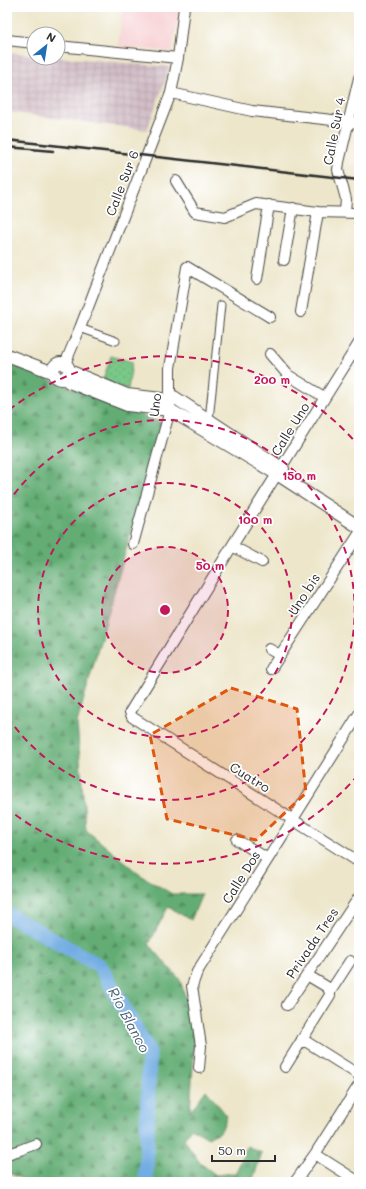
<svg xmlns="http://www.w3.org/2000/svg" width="366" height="1189" viewBox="0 0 366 1189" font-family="Mali,sans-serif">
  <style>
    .built { fill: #f7cfd2 }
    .industrial { fill: url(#industrial-grid) }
    .green { fill: url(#green-dots); stroke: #527a5a }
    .forest { fill: url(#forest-firs); stroke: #476c50 }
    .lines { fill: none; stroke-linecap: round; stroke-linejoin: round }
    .river { stroke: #71ace2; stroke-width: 15 }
    .pedestrian-casing { stroke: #484743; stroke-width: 9 }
    .minor-casing { stroke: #484743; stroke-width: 12 }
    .tertiary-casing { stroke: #484743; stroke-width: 14 }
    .pedestrian { stroke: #fff; stroke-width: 7 }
    .minor { stroke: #fff; stroke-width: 10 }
    .tertiary { stroke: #fff; stroke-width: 12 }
    .rail { stroke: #2b2b2b; stroke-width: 2.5 }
    .marked { fill: #df570e; fill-opacity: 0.2; stroke: #df570e; stroke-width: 3; stroke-dasharray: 8 5; stroke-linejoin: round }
    .ring { fill: none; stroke: #c2185b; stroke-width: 2; stroke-dasharray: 7 5 }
    .labels { text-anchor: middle; stroke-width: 3.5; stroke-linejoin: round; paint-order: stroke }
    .street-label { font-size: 13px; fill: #2b2b2b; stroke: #fff }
    .water-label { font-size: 14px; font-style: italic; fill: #475f74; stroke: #fff }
    .centre { fill: #c2185b; stroke: #fff; stroke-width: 2 }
    .ring-label { font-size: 12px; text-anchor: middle; font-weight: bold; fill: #c2185b; stroke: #fff; stroke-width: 3.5; stroke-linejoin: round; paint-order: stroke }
  </style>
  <defs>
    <pattern id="industrial-grid" width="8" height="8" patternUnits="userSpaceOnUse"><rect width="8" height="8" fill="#d2bdc6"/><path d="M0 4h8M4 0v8" fill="none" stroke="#b4a3aa"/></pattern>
    <pattern id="green-dots" width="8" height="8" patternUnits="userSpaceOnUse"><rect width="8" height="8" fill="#7ac989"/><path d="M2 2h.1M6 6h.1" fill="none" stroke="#64a370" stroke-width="1.8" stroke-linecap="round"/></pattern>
    <pattern id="forest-firs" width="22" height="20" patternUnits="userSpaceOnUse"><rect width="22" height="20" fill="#63ad75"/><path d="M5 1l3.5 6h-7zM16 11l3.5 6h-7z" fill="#528d60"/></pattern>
  </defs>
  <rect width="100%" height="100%" fill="#fff"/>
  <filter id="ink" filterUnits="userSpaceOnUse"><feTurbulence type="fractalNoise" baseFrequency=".025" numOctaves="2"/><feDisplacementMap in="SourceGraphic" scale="8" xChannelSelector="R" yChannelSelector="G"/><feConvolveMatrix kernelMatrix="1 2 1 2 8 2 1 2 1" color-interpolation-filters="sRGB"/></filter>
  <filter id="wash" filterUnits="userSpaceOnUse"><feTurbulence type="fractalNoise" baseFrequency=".012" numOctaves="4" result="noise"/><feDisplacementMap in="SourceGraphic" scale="16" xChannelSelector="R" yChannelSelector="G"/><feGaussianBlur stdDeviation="0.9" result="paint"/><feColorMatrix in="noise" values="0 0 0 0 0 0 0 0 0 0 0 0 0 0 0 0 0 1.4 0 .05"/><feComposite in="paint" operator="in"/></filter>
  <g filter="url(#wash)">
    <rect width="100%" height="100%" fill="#ede6ca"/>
    <path class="built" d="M123 7H179L172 52 118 46Z"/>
    <path class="industrial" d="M7 52 34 55V58H58V57L170 67 147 130 7 112Z"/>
    <path class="green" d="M111 356 132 362 128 389 119 387 103 380Z"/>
    <path class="forest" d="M7 363 162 423 77 723 86 830 139 874 172 894H202L191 920 168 907 149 944 180 980 192 1018 194 1050 190 1112 206 1090 227 1116 221 1131 208 1138 191 1128 184 1139 200 1163 216 1175 236 1173 247 1146 262 1153 252 1182H28L7 1172Z"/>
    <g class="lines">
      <path class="river" d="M7 914 100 966 149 1052 146 1177 147 1182"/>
    </g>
  </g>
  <g filter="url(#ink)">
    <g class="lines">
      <defs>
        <path id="pedestrian" d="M80 328 116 341
          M209 420 221 305"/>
        <path id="minor" d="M7 40 34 43
          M58 46 178 58
          M171 93 252 111 359 123
          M176 181 195 212 225 217 256 204 318 212 359 213
          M345 212 346 199 338 170 339 162 359 78
          M284 260 293 208
          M257 279 269 205
          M301 312 318 212
          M359 343 232 546 130 712 132 717 359 862
          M270 354 288 375 324 397
          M65 364 80 328 171 93 178 58 184 7
          M133 544 170 410V368L187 267 270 317
          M232 546 262 562
          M269 649 280 655
          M271 669 359 534
          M237 840 268 859
          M307 975 327 987 330 992
          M287 1005 359 897
          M302 1039 359 1075
          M285 1067 330 995V992L350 961
          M199 1068 201 1046 192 986 197 972 359 714
          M7 1154 20 1150 36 1144
          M315 1154 359 1182
          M295 1182 315 1154 359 1085"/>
        <path id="tertiary" d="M7 355 54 373
          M53 371a8 8 0 1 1 16 0a8 8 0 1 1-16 0Z
          M69 371 127 395 170 400 174 397 283 469
          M65 377 69 382 127 405 170 410 277 474 359 527"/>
      </defs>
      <use href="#pedestrian" class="pedestrian-casing"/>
      <use href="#minor" class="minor-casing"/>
      <use href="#tertiary" class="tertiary-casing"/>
      <use href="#pedestrian" class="pedestrian"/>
      <use href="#minor" class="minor"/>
      <use href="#tertiary" class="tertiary"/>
      <path class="rail" d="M7 140 359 180
        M7 147 53 151"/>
    </g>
  </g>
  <path class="marked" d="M231 688 297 709 306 793 256 840 167 819 150 735Z"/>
  <circle cx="165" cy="610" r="63" fill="#c2185b" fill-opacity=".12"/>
  <g class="ring">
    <circle cx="165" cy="610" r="63"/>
    <circle cx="165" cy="610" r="127"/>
    <path d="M7 504A190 190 0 1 1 7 716"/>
    <path d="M358 775A254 254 0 0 1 9 810M9 410A254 254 0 0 1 358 445"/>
  </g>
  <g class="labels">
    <g class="street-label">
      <text transform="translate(334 131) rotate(-79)" y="5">Calle Sur 4</text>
      <text transform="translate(122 183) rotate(-69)" y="5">Calle Sur 6</text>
      <text transform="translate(155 405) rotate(-83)" y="5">Uno</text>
      <text transform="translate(290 429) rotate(-58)" y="5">Calle Uno</text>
      <text transform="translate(304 594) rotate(-57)" y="5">Uno bis</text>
      <text transform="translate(250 777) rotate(32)" y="5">Cuatro</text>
      <text transform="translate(241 877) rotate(-58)" y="5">Calle Dos</text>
      <text transform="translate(312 943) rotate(-56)" y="5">Privada Tres</text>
    </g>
    <g class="water-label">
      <text transform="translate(129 1020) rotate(62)" y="5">Río Blanco</text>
    </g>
  </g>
  <circle cx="165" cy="610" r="6" class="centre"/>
  <g class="ring-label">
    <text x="272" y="384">200 m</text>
    <text x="299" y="480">150 m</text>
    <text x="255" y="524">100 m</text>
    <text x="210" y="570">50 m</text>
  </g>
  <rect width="366" height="1189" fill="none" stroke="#fff" stroke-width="24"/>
  <g transform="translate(46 46) rotate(30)"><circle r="19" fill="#ffffff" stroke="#aaaaaa"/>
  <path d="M0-3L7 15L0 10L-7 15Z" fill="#1f6fb2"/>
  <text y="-6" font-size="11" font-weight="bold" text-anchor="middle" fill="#2b2b2b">N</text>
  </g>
  <path d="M212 1155v6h63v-6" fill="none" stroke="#2b2b2b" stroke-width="2"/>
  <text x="218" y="1155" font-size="12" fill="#2b2b2b" stroke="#ffffff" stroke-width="3" paint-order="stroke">50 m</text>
</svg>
